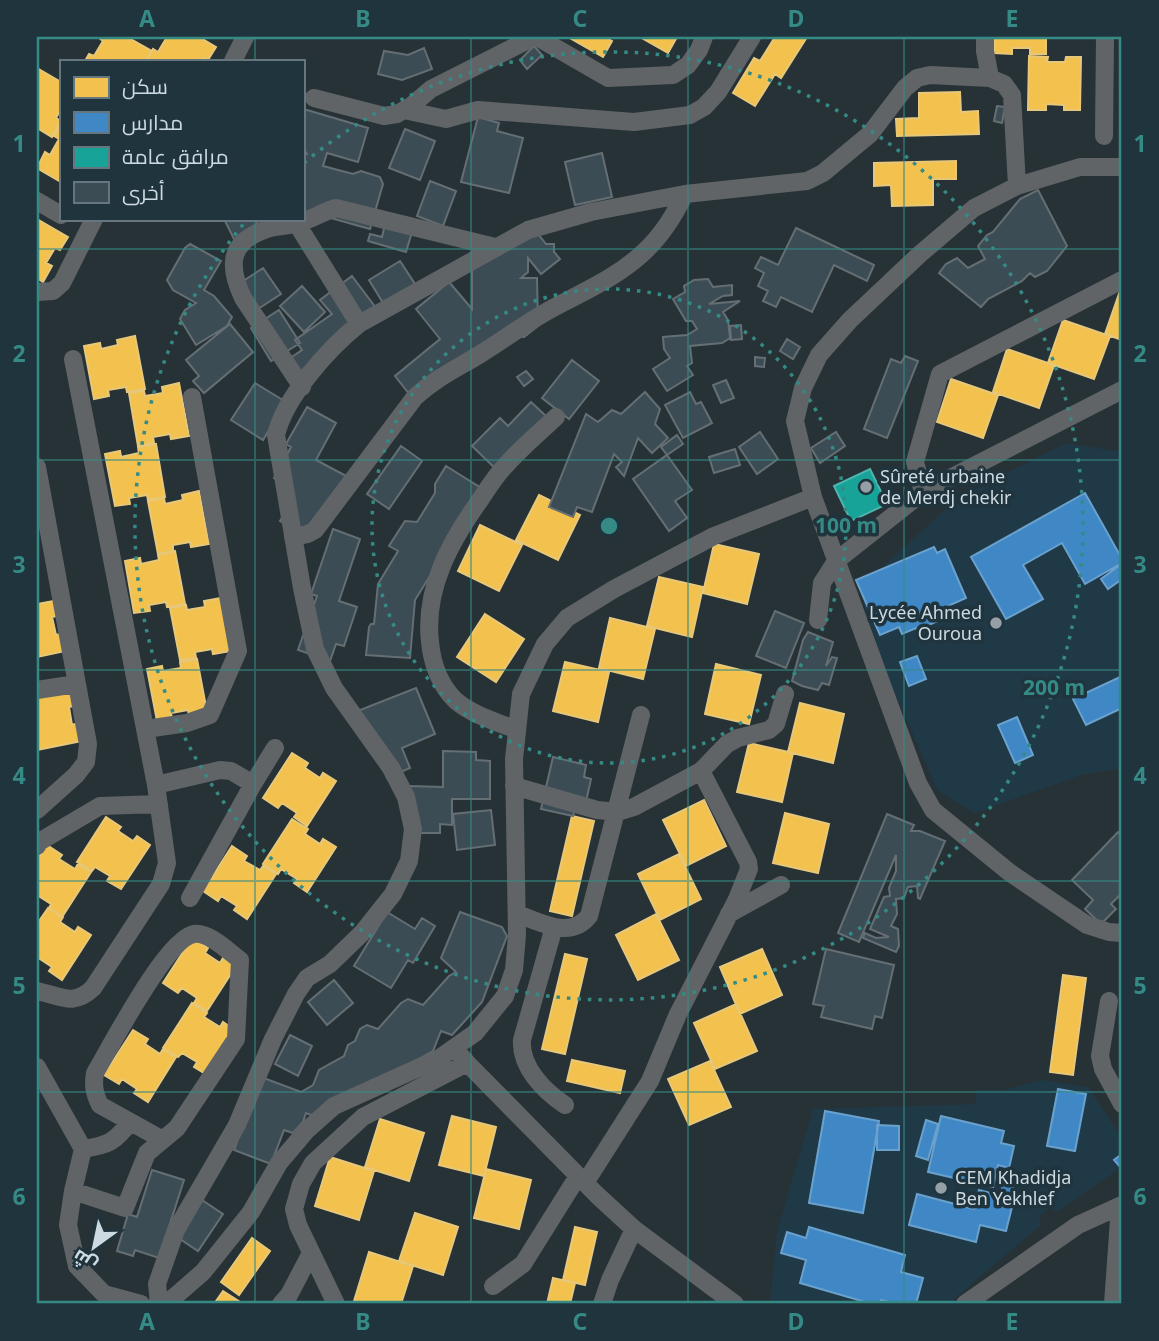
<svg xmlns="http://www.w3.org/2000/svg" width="1159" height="1341" viewBox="0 0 1159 1341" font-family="'Noto Sans',Cairo,sans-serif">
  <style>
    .built { fill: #203946 }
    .homes { fill: #f2c14e; stroke: #e7c87a; stroke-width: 2 }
    .schools { fill: #3f88c5; stroke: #6aa1cd; stroke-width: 2 }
    .public { fill: #17a398; stroke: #4eb4ae; stroke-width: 2 }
    .building { fill: #3b4c55; stroke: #656e73; stroke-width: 2 }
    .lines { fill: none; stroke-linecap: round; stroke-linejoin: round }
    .street { stroke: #606467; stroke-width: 18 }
    .grid { fill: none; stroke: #358a85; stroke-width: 2; stroke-opacity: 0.55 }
    .ring { fill: none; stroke: #358a85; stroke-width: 3.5; stroke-dasharray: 3.5 7 }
    .poi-dot { fill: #949fa6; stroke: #20343e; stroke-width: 2.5 }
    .labels { text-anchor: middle; stroke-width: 7; stroke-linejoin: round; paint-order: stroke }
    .poi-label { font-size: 18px; fill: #cedae1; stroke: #20343e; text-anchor: start }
    .centre { fill: #358a85; stroke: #20343e; stroke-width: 3.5 }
    .ring-label { font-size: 21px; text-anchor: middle; font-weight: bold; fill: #358a85; stroke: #20343e; stroke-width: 7; stroke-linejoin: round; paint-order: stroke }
    .neatline { fill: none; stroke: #358a85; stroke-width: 2.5 }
    .grid-label { font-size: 23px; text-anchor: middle; font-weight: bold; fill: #358a85 }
  </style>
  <rect width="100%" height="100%" fill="#273237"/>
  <path class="built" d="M1066 443 1122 452V768L1081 775 975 813 938 791 880 659 859 588 958 498Z
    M1042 1080 1088 1087 1122 1138V1167L1058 1211 1048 1208 1040 1216V1226L948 1304H775L770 1300 777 1232 813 1109 976 1104V1090H1004Z"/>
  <path class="homes" d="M98 37H127L152 51 146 61H85L89 54 94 56 103 41Z
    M167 37H199L216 47 208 60 203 58 201 61H146L153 49 158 52Z
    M568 37H608L607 38 612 41 603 57Z
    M640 37H677L668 53Z
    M775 37H807L781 78 775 74 755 106 733 93 754 58 760 61Z
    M995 37H1046V54H1030V48H1012V54L994 53Z
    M1029 56 1048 57 1047 62H1065L1066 57H1081L1080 110H1064V105L1046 104V110H1028Z
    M37 68 61 82V109L56 118 61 121 52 137 37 128Z
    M960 92 961 112 978 111 979 134 897 136 896 119 919 118V93Z
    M61 124V182L37 168 45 152 50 155 59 139 54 136Z
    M956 161V179H933V205L892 206 891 185 874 186V163Z
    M37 219 68 237 60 250 55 248 46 263 52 266 43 282 37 278Z
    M1120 291H1122V340L1105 334Z
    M1063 320 1110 336 1094 379 1048 363Z
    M135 336 145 389 127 392 126 387 108 390 109 396 94 399 84 346 100 343 101 349 118 345 117 340Z
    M1007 349 1054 365 1039 408 993 392Z
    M951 379 998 395 983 438 937 422Z
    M179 383 189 436 171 439 170 434 153 437 154 443 138 446 129 393 144 391 145 396 163 393 162 387Z
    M156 444 165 497 148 500 147 495 129 498 130 504 115 506 105 454 120 451 121 457 139 453 138 447Z
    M199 491 209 544 191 547 190 542 173 545V551L158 554 148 501 164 498 165 504 183 500 182 495Z
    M539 495 580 515 558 560 516 540Z
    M480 525 522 545 499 591 458 571Z
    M714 544 759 554 747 604 703 593Z
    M175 551 185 604 167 607 166 602 149 605 150 611 134 613 125 561 140 558 141 564 159 560 158 555Z
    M659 577 703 587 692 637 647 626Z
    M221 598 231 651 213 654 212 649 195 652 196 658 180 660 170 608 186 605 187 610 205 607 204 601Z
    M54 601 57 616 52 617 56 635 61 634 65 651 37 657V604Z
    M485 614 524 639 496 682 457 657Z
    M610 618 655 629 643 679 599 668Z
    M197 659 207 712 189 715 188 710 171 713 172 719 157 721 147 669 162 666 163 671 181 668 180 662Z
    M565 662 609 672 598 722 553 711Z
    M716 664 761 675 749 724 705 714Z
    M71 690 74 706 69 707 72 725 78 723 82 741 37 750V697Z
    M800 703 844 714 833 763 788 752Z
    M749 743 793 753 782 802 737 792Z
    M292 753 308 763 305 768 320 778 323 773 336 781 307 826 294 817 297 813 282 803 278 808 263 798Z
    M704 800 726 846 686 866 663 820Z
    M785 813 829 824 818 873 773 863Z
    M572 816 594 821 572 916 550 911Z
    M106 817 121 827 118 831 133 841 137 836 150 845 121 889 107 881 110 876 95 867 92 871 77 862Z
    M292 819 308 829 305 834 320 844 323 839 336 847 307 892 294 883 297 879 281 869 278 874 263 864Z
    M47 845 62 855 59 859 75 869 78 864 91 872 62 917 49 908 51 904 37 895V860Z
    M232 846 247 856 244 861 260 870 263 866 276 874 247 919 234 910 237 906 221 896 218 901 203 891Z
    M679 854 701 899 660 920 638 874Z
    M48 908 63 917 60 922 75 932 78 927 91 935 62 980 49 971 52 967 37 957V924Z
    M656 914 679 960 638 980 616 935Z
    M192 938 208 948 205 953 220 963 223 958 236 966 207 1011 194 1003 197 998 182 988 178 993 163 983Z
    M762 949 782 995 740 1014 720 967Z
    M565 954 587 959 565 1054 542 1049Z
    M1063 975 1086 978 1073 1075 1050 1072Z
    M192 1003 207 1013 204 1017 220 1027 223 1022 236 1031 207 1075 194 1067 197 1062 182 1053 178 1057 163 1048Z
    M736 1004 757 1051 715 1069 694 1023Z
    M133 1030 148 1039 145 1044 160 1054 163 1049 176 1057 148 1102 134 1093 137 1089 122 1079 119 1084 104 1075Z
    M572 1060 625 1071 620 1093 567 1081Z
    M710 1061 731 1107 689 1125 668 1079Z
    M452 1116 496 1127 484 1176 439 1165Z
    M380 1119 424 1133 409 1181 365 1167Z
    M330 1157 374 1171 359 1220 315 1206Z
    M486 1169 531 1180 519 1229 474 1218Z
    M415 1213 458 1227 443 1275 399 1261Z
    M575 1227 597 1232 585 1285 563 1280Z
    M252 1238 270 1251 239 1295 221 1282Z
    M369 1252 413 1266 401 1304H365L354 1301Z
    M553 1278 575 1283 570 1304H547Z
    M223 1291 240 1302 238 1304H214Z"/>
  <path class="schools" d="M1085 493 1122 559V563L1085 584 1062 543 1023 565 1043 599 1006 619 971 557Z
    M934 547 937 553 945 549 966 598 941 609 945 618 917 630 916 628 902 634 899 627 880 635 856 580Z
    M1120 565 1122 569V579L1108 589 1101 579Z
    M917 656 926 679 909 686 900 662Z
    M1122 676V708L1086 725 1073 699Z
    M1017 717 1033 755 1015 763 998 725Z
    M1058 1089 1086 1094 1075 1151 1047 1146Z
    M825 1111 879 1121 863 1213 809 1203Z
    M941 1116 1004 1131 1001 1143 1014 1146 1009 1168 998 1165 993 1187 928 1172Z
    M926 1120 938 1124 928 1160 916 1156Z
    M877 1125 899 1126V1150H877Z
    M1122 1154V1169L1114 1160Z
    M1010 1169 1014 1192 1003 1194 999 1171Z
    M979 1190 1014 1199 1006 1231 980 1225 976 1242 909 1225 917 1194 974 1209Z
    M809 1227 905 1255 901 1272 923 1278 916 1304H897L881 1300 880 1304H872L800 1283 806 1260 781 1253 787 1232 806 1238Z"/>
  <path class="public" d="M870 469 887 504 851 521 834 486Z"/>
  <path class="building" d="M534 46 542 55 527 69 520 60Z
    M424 48 432 69 402 80 378 74 384 51 408 55Z
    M997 106 1005 107 1002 123 994 121Z
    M307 110 368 128 358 162 327 153 323 166 353 174 361 171 380 177 383 184 370 229 313 213 303 219V155L307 154 303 147V111Z
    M478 117 499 123 497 131 523 138 509 193 461 182Z
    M405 129 435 141 420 180 389 168Z
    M602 153 612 197 575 205 565 162Z
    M430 181 456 191 443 226 417 216Z
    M1038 190 1067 246 1047 271 1035 277 1030 273 1022 281 988 299 981 307 939 273 946 264 957 258 968 268 985 259 978 246 987 235 993 232 1020 199Z
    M224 219H255L262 233 237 245Z
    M385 224 412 232 406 252 368 241 370 234 382 237Z
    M796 228 874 265 867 281 834 265 812 312 781 297 776 307 763 301 768 291 758 286 764 273 755 268 761 257 778 265Z
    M535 230 546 244H554V252L560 259 541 274 528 258V272L521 278H537L538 326 524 337H511L410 395 395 376 440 339 416 309 449 282 472 309V265Z
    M190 244 221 261 204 290 214 296 232 317 227 326 196 345 180 319 185 310 196 303 173 290 167 280 185 248Z
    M400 261 415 284 383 303 369 280Z
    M263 268 281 294 255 311 237 285Z
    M352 276 379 312 296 375 286 361 302 350 295 340 332 314 320 300Z
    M708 279 713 287 732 285V295L723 296 709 304 740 301 723 312 728 320 730 338 722 343 690 346 692 363 687 366 693 375 667 391 653 369 670 358 664 349 663 337 687 335 697 329 692 321H686L673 299 685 292 684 286 694 280Z
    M302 286 325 312 304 332 280 306Z
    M279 310 300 343 271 361 251 328Z
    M230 324 253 352 204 393 193 381 199 376 186 360Z
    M741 325 742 339 731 340 730 326Z
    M787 339 800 347 793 359 780 351Z
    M905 356 918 361 887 438 864 429 891 359 901 363Z
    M755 357 765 358 764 367 755 366Z
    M572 360 599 381 569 419 542 398Z
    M526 371 533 379 524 386 517 377Z
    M726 380 734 398 721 403 713 385Z
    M255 383 286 402 263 440 231 420Z
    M645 392 660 409 655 424 668 438 652 453 638 438 624 476 616 467 622 462 614 454 592 512 577 507 573 517 549 507 586 414 598 422 612 410 621 414Z
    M690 392 696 404 701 402 712 423 683 438 665 405Z
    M531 402 547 417 501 474 472 446 500 418 508 426Z
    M307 407 336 423 316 460 348 477 314 539 280 521 292 499 287 485 274 478 291 447 286 444Z
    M760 432 778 459 757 474 739 447Z
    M836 432 845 446 820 463 811 448Z
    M677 435 683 444 667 455 661 447Z
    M401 446 422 461 389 509 367 494Z
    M735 449 740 465 714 473 709 457Z
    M667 455 692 490 675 501 687 518 669 531 633 479Z
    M446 466 481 488 471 510 415 600 410 658 366 655 369 627 371 624H374L378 584 398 551 389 546 405 521 417 522 435 493V484Z
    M333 529 360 539 339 601 357 607 344 646 336 644 330 661 298 650 317 596 311 594Z
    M775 611 804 623 786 668 756 656Z
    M808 632 833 642 826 666 832 657 837 658 829 685 822 683 818 690 802 686 792 681 803 640Z
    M416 688 435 734 402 748 410 768 387 778 360 710Z
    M443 751 476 752V760L490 761V799H452V825L440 824V833H410V786L443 787Z
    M553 757 586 765 584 777 591 779 584 811 575 809 573 816 541 809Z
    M491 810 495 845 457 850 453 814Z
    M887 814 914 825 911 831H920L945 841 920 899 918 898 917 886 908 887 904 898 896 899 897 914 891 926 898 929 899 946 896 952 863 938 865 933 876 938 889 937 870 929 884 897 890 896 889 888 896 871V855L859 942 838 933Z
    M1118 832 1122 837V897L1120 895 1111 904 1116 909 1101 924 1085 909 1093 900 1072 880Z
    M387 912 415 929 422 918 435 926 413 963 408 960 391 988 354 966Z
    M460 912 502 927 507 936 482 1002 452 1035 441 1031 433 1051 316 1117 306 1113 303 1122 293 1133 284 1130 271 1164 234 1150 261 1077 301 1092 313 1085 319 1070 344 1056 348 1045 355 1041 360 1029 367 1025 378 1029 401 1003 408 999 423 1005 449 976 456 972 441 958Z
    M826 949 894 965 882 1018 875 1016 872 1029 821 1017 824 1006 813 1004Z
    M334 980 353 1003 327 1025 308 1002Z
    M290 1035 312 1046 298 1076 275 1064Z
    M152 1170 184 1180 159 1258 135 1250 133 1256 117 1251 128 1214 137 1217Z
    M202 1200 223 1214 198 1251 177 1237Z"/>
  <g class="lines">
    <path class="street" d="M537 37 608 78 673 75 688 65 699 50 704 37
      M985 37V51L990 78
      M233 61 245 37
      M314 98 384 116 397 114 411 106 431 89 534 37
      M404 110 446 119 478 110 634 122 690 115 704 107 718 92 752 37
      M1104 136 1105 37
      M1122 167H1080L1017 186 974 208 920 254 850 320 819 355 803 388 795 421 813 497 918 783 933 810 1009 872 1087 925 1109 932 1122 933
      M37 201 61 215
      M297 224 359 324
      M37 292 53 291 62 283 94 219
      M302 387 243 298C228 266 228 242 267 229 276 226 286 226 295 224 309 221 322 212 336 208L495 247
      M37 467 88 744 86 762 76 775 37 810
      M923 492 915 462 940 374 1122 280
      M293 537 308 534 315 530 415 397C437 377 458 368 482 353 506 338 530 320 555 307 587 290 619 276 645 251 663 234 674 215 685 194
      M818 620 822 583 836 561 923 492 1122 390
      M37 690 76 684
      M146 729 187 723 210 715 238 651 192 397
      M517 730C497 722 472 715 455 700 440 685 432 663 430 642 424 589 450 542 480 500 488 488 496 475 506 465 521 448 539 433 556 417
      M156 785 220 770 231 771 253 784
      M514 786 597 810 618 812 634 807 701 771 727 744 738 738 769 730 776 724 785 694
      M37 846 39 842 100 806 159 804
      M190 898 253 784 275 748
      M517 914C541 922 570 940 589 916L641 715
      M729 914 781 885
      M554 927 522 1040C520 1067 544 1091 565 1105
      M37 991C61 996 73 1007 93 988L161 884 167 863 156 785 73 359
      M1109 1001 1100 1056 1103 1069 1122 1104
      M454 1048 467 1063 597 1195 634 1229 735 1304
      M37 1067 83 1149 73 1191 68 1225 77 1266 104 1294 141 1304
      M83 1149C108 1145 114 1143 130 1122
      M585 1183 650 1081 678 1014 737 899 749 869 748 862 701 771
      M73 1191 125 1208 147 1153 177 1128 236 1039 240 960C228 951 209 932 194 934 167 938 111 1046 95 1073 93 1085 94 1093 100 1105L163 1140
      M493 1286 523 1264 578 1176
      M157 1304 172 1299 203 1272 251 1212 279 1163 307 1130 334 1106 438 1059 475 1033 505 996 514 970 517 935 514 759 521 694 545 644 567 618 614 589 714 536 813 497
      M159 1304 157 1284 176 1230 237 1125 273 1039 296 994 307 978 330 964 362 933 393 894 409 861 413 829 406 797 391 768 334 688 315 649 302 588 276 435C285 397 328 349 359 324L528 230 591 212 685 194 807 181 823 173 870 134 905 88 917 78 930 75 990 78 1004 84 1012 95 1017 186
      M281 1304 289 1295 311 1253
      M336 1304 298 1225 294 1209 301 1184 313 1163 363 1117 467 1063
      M602 1304 610 1280 634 1229
      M965 1304 1078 1225 1122 1205
      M1113 1304 1120 1206"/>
  </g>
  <path class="grid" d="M255 37V61M471 37V1304M688 37V1304M904 37V1304M255 219V1304M37 249H1122M37 460H1122M37 670H1122M37 881H1122M37 1092H1122"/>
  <g class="ring">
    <circle cx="609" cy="526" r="237"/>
    <path d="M304 163A474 474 0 1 1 246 221"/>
  </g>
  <g class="poi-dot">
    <circle cx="866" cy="487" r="7"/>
    <circle cx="996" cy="623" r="7"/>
    <circle cx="941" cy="1188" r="7"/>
  </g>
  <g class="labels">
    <g class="poi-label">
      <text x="880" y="483">Sûreté urbaine<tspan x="880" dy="21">de Merdj chekir</tspan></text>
      <text x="982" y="619" text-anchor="end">Lycée Ahmed<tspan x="982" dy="21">Ouroua</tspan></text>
      <text x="955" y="1184">CEM Khadidja<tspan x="955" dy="21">Ben Yekhlef</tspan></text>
    </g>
  </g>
  <circle cx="609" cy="526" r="10" class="centre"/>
  <g class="ring-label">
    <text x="846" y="533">100 m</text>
    <text x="1054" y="695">200 m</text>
  </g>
  <rect width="1159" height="1341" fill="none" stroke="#20343e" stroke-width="77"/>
  <rect x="60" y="60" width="245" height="161" fill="#20343e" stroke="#66767f" stroke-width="2"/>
  <rect x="74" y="77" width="35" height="21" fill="#f2c14e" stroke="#66767f" stroke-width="2"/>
  <text x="122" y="94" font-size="21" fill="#cedae1">سكن</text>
  <rect x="74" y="112" width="35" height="21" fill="#3f88c5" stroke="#66767f" stroke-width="2"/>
  <text x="122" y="130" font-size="21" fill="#cedae1">مدارس</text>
  <rect x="74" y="147" width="35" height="21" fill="#17a398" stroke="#66767f" stroke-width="2"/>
  <text x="122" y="164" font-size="21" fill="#cedae1">مرافق عامة</text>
  <rect x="74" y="182" width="35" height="21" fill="#3b4c55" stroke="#66767f" stroke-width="2"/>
  <text x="122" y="200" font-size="21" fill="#cedae1">أخرى</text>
  <g transform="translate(94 1247) rotate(213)" stroke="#20343e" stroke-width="5" paint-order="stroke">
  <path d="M0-5L12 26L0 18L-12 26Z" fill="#cedae1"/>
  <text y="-10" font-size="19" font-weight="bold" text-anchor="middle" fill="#cedae1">ش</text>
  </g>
  <rect x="38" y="38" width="1082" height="1264" class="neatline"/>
  <g class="grid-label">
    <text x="147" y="27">A</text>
    <text x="363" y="27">B</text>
    <text x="580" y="27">C</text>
    <text x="796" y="27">D</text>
    <text x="1012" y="27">E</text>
    <text x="19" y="152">1</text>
    <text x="1140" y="152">1</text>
    <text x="19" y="362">2</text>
    <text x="1140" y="362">2</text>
    <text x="19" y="573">3</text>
    <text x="1140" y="573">3</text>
    <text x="19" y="784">4</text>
    <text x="1140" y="784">4</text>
    <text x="19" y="994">5</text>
    <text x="1140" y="994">5</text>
    <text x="19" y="1205">6</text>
    <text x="1140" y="1205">6</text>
    <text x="147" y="1330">A</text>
    <text x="363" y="1330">B</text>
    <text x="580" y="1330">C</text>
    <text x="796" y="1330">D</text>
    <text x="1012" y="1330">E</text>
  </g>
</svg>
